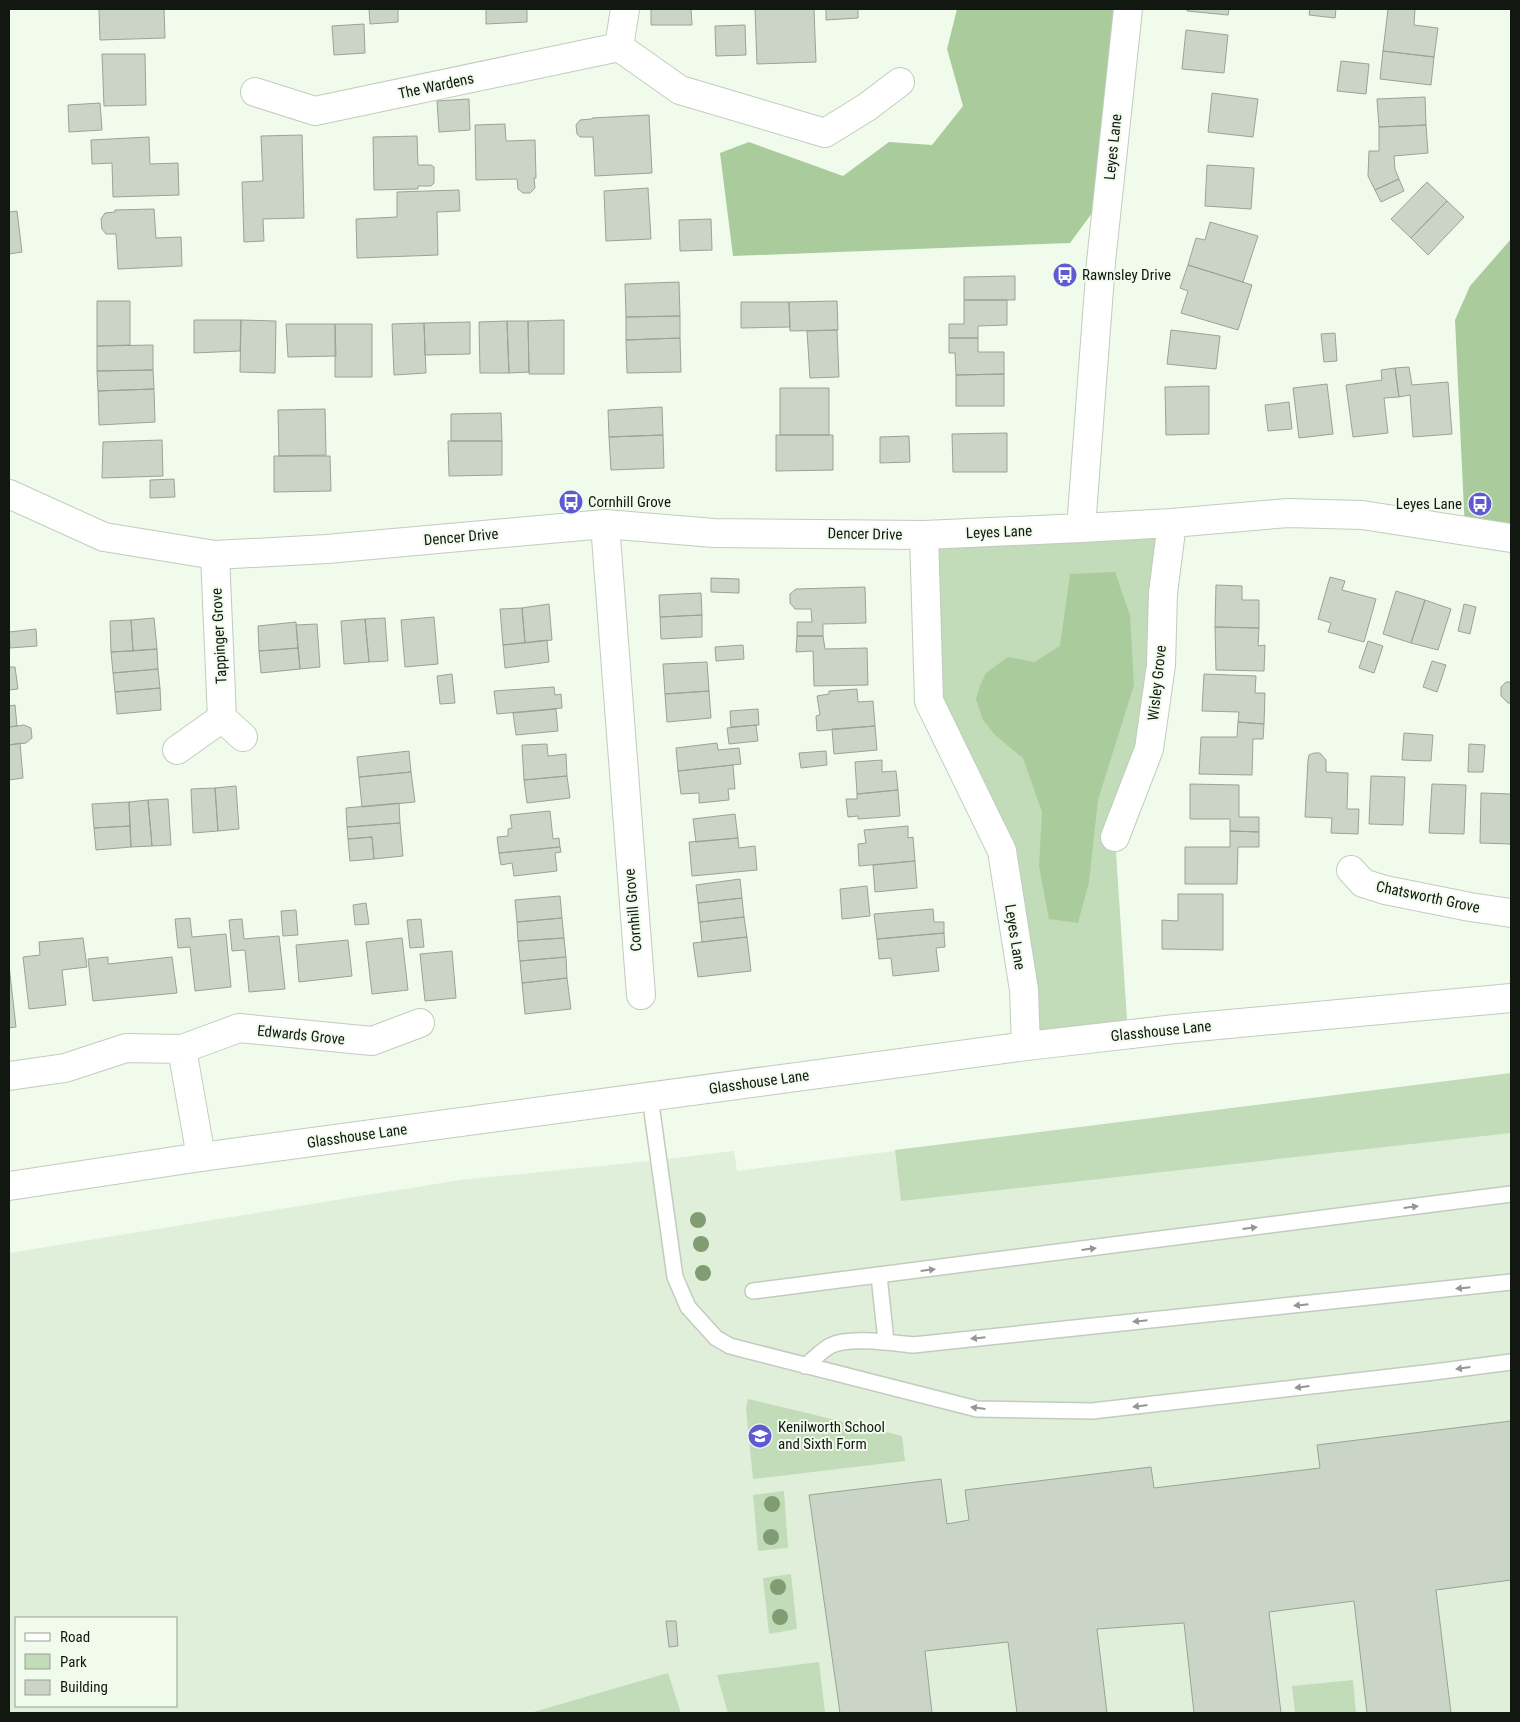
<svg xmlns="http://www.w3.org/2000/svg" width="1520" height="1722" viewBox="0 0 1520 1722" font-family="'Roboto Condensed',sans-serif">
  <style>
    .built { fill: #e0efda; fill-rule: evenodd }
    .green { fill: #c2dbb9 }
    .forest { fill: #aacc9d }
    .building { fill: #cbd5c7; stroke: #9aa496 }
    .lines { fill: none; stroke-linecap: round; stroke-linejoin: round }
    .lane-casing { stroke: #c2ccbe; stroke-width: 18 }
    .street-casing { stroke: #c2ccbe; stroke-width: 30 }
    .secondary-casing { stroke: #c2ccbe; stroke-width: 30 }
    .lane { stroke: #fff; stroke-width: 15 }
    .street { stroke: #fff; stroke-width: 28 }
    .secondary { stroke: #fff; stroke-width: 28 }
    .tree { fill: #809c72 }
    .oneway { fill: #959794 }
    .labels { text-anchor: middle; stroke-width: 4; stroke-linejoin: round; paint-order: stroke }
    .street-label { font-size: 15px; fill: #131712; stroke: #f0fbec }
    .poi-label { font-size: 15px; fill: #131712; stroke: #f0fbec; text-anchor: start }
  </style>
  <rect width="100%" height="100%" fill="#f0fbec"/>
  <path class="built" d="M1511 1073V1713H9V1253L460 1180 640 1162 734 1151 737 1171ZM16 1618H176V1706H16Z"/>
  <path class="green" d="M1172 523 1161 665 1115 837 1128 1035 1026 1046 1002 851 929 701 924 535Z
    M1511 1073V1133L901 1201 895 1150Z
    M748 1399 902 1436 905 1461 753 1479 746 1408Z
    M784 1491 788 1548 758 1551 753 1495Z
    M791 1574 797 1629 769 1634 763 1578Z
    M819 1662 825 1713H728L717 1675Z
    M668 1673 681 1713H530L661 1675Z
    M1353 1680 1356 1713H1295L1292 1686Z"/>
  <path class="forest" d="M957 9H1115L1095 209 1070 243 733 256 720 153 749 142 843 176 889 142 932 145 963 106 947 49Z
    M1511 239V536L1465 531 1455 320 1470 286Z
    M1115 572 1130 615 1134 685 1098 800 1089 882 1078 923 1049 919 1039 866 1042 812 1023 758 996 736 983 720 976 699 980 686 986 673 1008 657 1034 662 1060 646 1070 574Z"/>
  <path class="building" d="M99 9H164L165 38 100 40Z
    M369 9H398V22L370 24Z
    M486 9H527V22L486 24Z
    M651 9H691L692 25H651Z
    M755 9H814L816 62 757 64Z
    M826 9H858V18L826 20Z
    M1187 9H1229L1228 15 1187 11Z
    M1310 9H1336L1335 18 1309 15Z
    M1388 9H1415L1414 25 1438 28 1434 57 1383 51Z
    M364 24 365 53 334 55 332 26Z
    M745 25 746 55 716 56 715 26Z
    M1186 30 1228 35 1224 73 1182 69Z
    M1383 51 1434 57 1431 85 1380 79Z
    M102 54H145L146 105 104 106Z
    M1341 61 1369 64 1366 94 1337 91Z
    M1212 93 1258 99 1253 137 1208 132Z
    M1425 97 1426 125 1379 127 1377 99Z
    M469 99 470 130 439 132 437 101Z
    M100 103 102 130 69 132 68 105Z
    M649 115 652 173 595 176 593 137H580L577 134 576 125 580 120 592 119V118Z
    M505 124 506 141 535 140 536 178H534L535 188 530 193H523L518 189 517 179 476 180 475 125Z
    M1426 125 1428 153 1394 156 1395 169 1399 179 1375 190 1368 176 1369 151H1379V127Z
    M302 135 304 218 263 219 264 241 244 242 242 182 263 181 261 136Z
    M417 136 418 165H431L434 167V183L431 186H418V189L374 190 373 137Z
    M149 137 150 164 178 163 179 195 113 197 112 163 92 164 91 140Z
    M1207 165 1254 168 1251 209 1205 206Z
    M1399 179 1404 191 1381 202 1375 190Z
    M1427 182 1447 201 1411 238 1391 219Z
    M648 188 651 239 606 241 604 191Z
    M459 190 460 211 437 212 438 255 357 258 356 219 397 217V192Z
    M1447 201 1464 217 1428 255 1411 238Z
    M154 209 156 238 181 237 182 266 118 269 116 234H106L102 229 101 219 105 213 115 212V210Z
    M17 211 22 252 9 254V212Z
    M711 219 712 250 680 251 679 220Z
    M1210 222 1258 236 1243 282 1188 265 1196 238 1205 240Z
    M1188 265 1252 285 1238 330 1181 313 1188 291 1180 288Z
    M1015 276V300H964V277Z
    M679 282 680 316 626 317 625 284Z
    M964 300H1007V325L978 326V338H949V324H964Z
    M97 301H130V345L97 346Z
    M837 301 838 330 790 331 789 302Z
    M741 302H789L790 327 741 328Z
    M680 316V338L626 340V317Z
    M194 320H241L240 351 194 353Z
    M241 320 276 321 275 373 240 372Z
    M564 320V374H529L528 321Z
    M507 321H528L529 372 509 373Z
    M507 321 509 373H480L479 322Z
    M470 322V354L425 355 424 323Z
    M424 323 426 373 394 375 392 324Z
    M286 324H335L336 356 288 357Z
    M335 324H372V377H335Z
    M837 330 839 377 810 378 807 331Z
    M1171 330 1220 336 1216 369 1167 364Z
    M1335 333 1337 361 1324 362 1321 334Z
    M680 338 681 372 627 373 626 340Z
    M949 338H978V352H1004V374L956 375 955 353H949Z
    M153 345V370L97 371V346Z
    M1409 367 1412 385 1448 382 1452 434 1413 437 1410 395 1399 397 1395 368Z
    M1395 368 1399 397 1384 398 1388 433 1353 437 1346 385 1382 380 1381 370Z
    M153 370 154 389 98 391 97 371Z
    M1004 374V406H956V375Z
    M1327 384 1333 434 1299 438 1293 388Z
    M1209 386V434L1166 435 1165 387Z
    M780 388H829V435H780Z
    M154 389 155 422 99 425 98 391Z
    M1289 402 1292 429 1268 431 1265 405Z
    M662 407 663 435 609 437 608 410Z
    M325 409 326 455 279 456 278 410Z
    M501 413 502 441H451V414Z
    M1007 433V472H953L952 434Z
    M663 435 664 468 611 470 609 437Z
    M776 435H833V470L776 471Z
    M909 436 910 462 880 463V437Z
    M162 440 163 476 102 478 103 442Z
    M448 441H502V475L449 476Z
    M274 456H330L331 491 274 492Z
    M174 479 175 497 150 498V480Z
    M1330 577 1345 581 1342 590 1376 599 1364 642 1328 632 1331 623 1318 619Z
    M711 578 739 579V593L711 592Z
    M1216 585 1242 586V600H1259V628L1215 627Z
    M865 587 866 623 823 624V636H797V622H812L811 609H795L790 603V594L796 589Z
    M1396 591 1425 600 1411 643 1383 634Z
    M701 593 702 615 660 617 659 595Z
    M1425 600 1451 609 1438 650 1411 643Z
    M549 604 552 640 525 643 522 608Z
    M1464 604 1476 607 1470 634 1458 631Z
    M522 608 525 643 503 645 500 609Z
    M702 615V637L661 639 660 617Z
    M434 617 438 664 405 667 401 620Z
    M154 618 157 649 133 651 131 620Z
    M385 618 388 661 369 662 365 619Z
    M365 619 369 662 344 664 341 621Z
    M131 620 133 651 111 652 110 621Z
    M296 622 298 648 259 651 258 626Z
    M317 624 320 667 300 669 296 625Z
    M1215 627 1259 628 1258 646 1265 645 1264 671 1216 670Z
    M36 629 37 646 10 648 9 632Z
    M797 636H823L825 649 867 648 868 685 814 686 813 651 796 652Z
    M547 640 549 662 505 668 503 645Z
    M1368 641 1383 646 1374 673 1359 668Z
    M743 645 744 659 716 661 715 647Z
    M298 648 300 669 261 673 259 651Z
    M157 649 158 669 113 673 111 652Z
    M1432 661 1446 665 1437 692 1423 687Z
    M707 662 709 691 665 694 663 664Z
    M9 667H15L18 689 9 690Z
    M158 669 160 688 115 692 113 673Z
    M452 674 455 703 440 704 437 676Z
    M1204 674 1256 676 1255 693H1265L1264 724 1238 722 1239 712 1202 711Z
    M1506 682H1511V703H1508L1501 696V687Z
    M554 687 555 695 561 694 562 708 497 714 494 691Z
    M160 688 161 710 117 714 115 692Z
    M857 689 858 702 873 701 875 726 817 731 816 716 820 715 817 696 829 694V691Z
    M709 691 711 718 667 722 665 694Z
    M15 705 17 726 9 727V706Z
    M556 709 558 731 516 735 513 713Z
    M758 709 759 725 731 727 730 711Z
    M1238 722 1264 724 1263 739H1253L1252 775 1199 774 1201 737H1237Z
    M24 725 31 728 32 738 26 743 9 745V727Z
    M756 725 758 741 729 744 727 728Z
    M875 726 877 750 834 754 832 729Z
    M1404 733 1433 735 1431 761 1402 760Z
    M20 743 23 778 9 780V745Z
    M717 743 718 750 739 748 741 764 678 771 676 748Z
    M547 744 548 756 566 754 567 776 524 780 522 745Z
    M1469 744 1485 745 1483 772H1468Z
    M409 751 411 772 359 777 357 757Z
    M826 751 827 765 801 768 799 753Z
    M1314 753H1320L1326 760V772L1348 773 1347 809H1359L1358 834 1331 833 1332 818 1305 817 1308 760 1309 755Z
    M882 760V772L896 771 898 790 857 794 855 762Z
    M733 765 735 789H728L729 800 699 803V793L681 794 678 771Z
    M411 772 415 802 362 807 359 777Z
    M567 776 570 798 527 803 524 780Z
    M1371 776 1405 777 1403 825 1369 824Z
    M1190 784 1239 785V817H1259V832L1230 831V819H1190Z
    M1432 784 1466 785 1464 834 1429 833Z
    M236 786 239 829 218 831 215 788Z
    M215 788 218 831 193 833 191 789Z
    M898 790 900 816 858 819V816L848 817 846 799H857V794Z
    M1481 793 1511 794V844L1480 843Z
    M168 799 171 845 152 846 148 800Z
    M148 800 152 846 131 847 129 802Z
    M129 802 130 826 94 828 92 804Z
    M399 803 400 823 347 827 346 808Z
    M550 811 553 839 559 838 560 847 499 853 497 837 508 836V829L512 828 510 815Z
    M735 814 738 838 696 842 693 819Z
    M400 823 403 856 374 859 372 837 348 839 347 827Z
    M130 826 131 847 96 850 94 828Z
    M908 826V838L913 837 915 861 859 866 858 844 866 843 864 830Z
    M1230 831 1259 832V847H1238L1237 884H1185V847H1230Z
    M372 837 374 859 350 861 348 839Z
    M738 838 739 848 755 846 757 870 692 876 689 842Z
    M560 847 561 852 555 853 557 871 514 876 512 863 501 865 499 853Z
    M915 861 917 888 875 892 873 865Z
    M740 879 742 898 698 903 696 885Z
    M867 886 870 916 842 919 840 889Z
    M1178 894H1223V950L1162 949V920L1178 921Z
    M560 896 562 918 517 922 515 900Z
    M742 898 744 917 700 922 698 903Z
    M366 903 369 924 355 925 353 905Z
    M933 909 934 922H944V933L877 939 874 914Z
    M296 910 298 935 283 936 281 911Z
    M744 917 747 937 702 942 700 922Z
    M190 918 192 937 226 934 231 987 195 991 190 947 178 948 175 919Z
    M562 918 564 938 518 941 517 922Z
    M242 919 244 939 279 936 285 989 249 992 245 950 232 951 229 920Z
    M421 919 424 947 410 948 407 920Z
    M944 933 945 947 936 948 939 971 893 976 891 958 879 959 877 939Z
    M747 937 751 971 698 977 693 943Z
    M83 938 87 967 62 970 66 1005 29 1009 23 957 40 955 39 942Z
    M402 938 408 990 372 994 366 942Z
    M564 938 566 957 520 961 518 941Z
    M348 940 352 976 299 982 296 945Z
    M452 951 456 998 425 1001 420 954Z
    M108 957V964L172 957 177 993 93 1001 88 959Z
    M566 957 567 978 522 983 520 961Z
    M9 965 16 1027 9 1028Z
    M567 978 571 1009 525 1014 522 983Z
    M1511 1421V1580L1436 1590 1451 1713H1367L1354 1601 1269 1612 1281 1713H1194L1184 1623 1097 1629 1107 1713H1017L1008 1642 925 1651 932 1713H840L809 1495 941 1479 947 1524 969 1520 965 1490 1151 1467 1154 1488 1320 1468 1317 1445Z
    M666 1621H676L678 1646 669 1647Z"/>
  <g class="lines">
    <defs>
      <path id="lane" d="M650 1097 675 1277 688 1307 716 1338 730 1346 977 1409 1092 1411 1434 1372 1511 1362
        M879 1276 886 1341
        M753 1291 1511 1194
        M805 1366C813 1360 821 1351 830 1346 848 1336 893 1343 913 1345L1511 1282"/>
      <path id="street" d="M619 47 680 90 825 133 867 107 900 82
        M255 92 315 111 619 47 625 9
        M9 494 104 537 215 555 327 549 605 524 714 533 924 535 1081 528 1172 523 1288 513 1362 515 1511 538
        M605 524 641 995
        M1081 528 1101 262 1128 9
        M924 535 929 701 1002 851 1024 990 1026 1046
        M215 555 222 718 243 737
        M177 750 222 718
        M1115 837 1149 749 1161 665 1163 593 1172 523
        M1351 870 1363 883 1385 890 1470 907 1511 913
        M182 1049 239 1028 372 1041 420 1023
        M9 1076 65 1068 126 1048 182 1049 201 1157"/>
      <path id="secondary" d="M9 1186 201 1157 1026 1046 1175 1029 1511 998"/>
    </defs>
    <use href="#lane" class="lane-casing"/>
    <use href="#street" class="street-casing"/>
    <use href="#secondary" class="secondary-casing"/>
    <use href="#lane" class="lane"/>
    <use href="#street" class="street"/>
    <use href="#secondary" class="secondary"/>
  </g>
  <g class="tree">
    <circle cx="698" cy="1220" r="8"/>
    <circle cx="701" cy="1244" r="8"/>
    <circle cx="703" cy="1273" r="8"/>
    <circle cx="772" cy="1504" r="8"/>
    <circle cx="771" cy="1537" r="8"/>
    <circle cx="778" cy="1587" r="8"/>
    <circle cx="780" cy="1617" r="8"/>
  </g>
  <defs><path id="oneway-solid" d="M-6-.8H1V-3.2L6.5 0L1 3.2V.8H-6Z" transform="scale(1.25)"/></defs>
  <g class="oneway">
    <use href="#oneway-solid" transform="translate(1411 1207) rotate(-7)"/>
    <use href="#oneway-solid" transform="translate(1250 1228) rotate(-7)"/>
    <use href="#oneway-solid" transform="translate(1089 1249) rotate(-7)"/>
    <use href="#oneway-solid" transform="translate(928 1270) rotate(-7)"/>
    <use href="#oneway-solid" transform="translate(1463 1288) rotate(174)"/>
    <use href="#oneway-solid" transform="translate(1301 1305) rotate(174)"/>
    <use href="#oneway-solid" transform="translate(1140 1321) rotate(174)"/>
    <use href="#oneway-solid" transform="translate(978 1338) rotate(174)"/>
    <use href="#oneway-solid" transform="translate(1463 1368) rotate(172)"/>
    <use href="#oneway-solid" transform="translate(1302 1387) rotate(173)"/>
    <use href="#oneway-solid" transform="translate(1140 1406) rotate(173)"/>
    <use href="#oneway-solid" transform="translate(978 1408) rotate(-173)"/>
  </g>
  <defs>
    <symbol id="bus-disc" viewBox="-11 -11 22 22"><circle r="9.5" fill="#5f5ad2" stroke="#f0fbec"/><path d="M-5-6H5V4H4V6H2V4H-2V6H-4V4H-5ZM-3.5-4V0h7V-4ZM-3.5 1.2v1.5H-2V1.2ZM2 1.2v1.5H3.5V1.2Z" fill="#fff"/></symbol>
    <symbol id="school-disc" viewBox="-11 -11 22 22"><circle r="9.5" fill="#5f5ad2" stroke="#f0fbec"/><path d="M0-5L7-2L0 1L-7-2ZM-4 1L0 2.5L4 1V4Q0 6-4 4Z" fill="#fff"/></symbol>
  </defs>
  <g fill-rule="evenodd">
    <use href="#bus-disc" x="1051" y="261" width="28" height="28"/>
    <use href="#bus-disc" x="557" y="488" width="28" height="28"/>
    <use href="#bus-disc" x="1466" y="490" width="28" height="28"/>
    <use href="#school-disc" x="746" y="1422" width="28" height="28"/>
  </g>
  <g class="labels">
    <g class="street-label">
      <text transform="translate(436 86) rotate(-12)" y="5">The Wardens</text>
      <text transform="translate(1113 147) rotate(-84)" y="5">Leyes Lane</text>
      <text transform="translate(999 532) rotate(-2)" y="5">Leyes Lane</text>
      <text transform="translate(865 534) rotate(1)" y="5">Dencer Drive</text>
      <text transform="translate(461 537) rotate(-5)" y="5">Dencer Drive</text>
      <text transform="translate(219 636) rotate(-93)" y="5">Tappinger Grove</text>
      <text transform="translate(1157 683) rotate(-84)" y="5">Wisley Grove</text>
      <text transform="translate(1428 897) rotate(12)" y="5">Chatsworth Grove</text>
      <text transform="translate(633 910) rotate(-95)" y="5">Cornhill Grove</text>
      <text transform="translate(1015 937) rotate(81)" y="5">Leyes Lane</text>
      <text transform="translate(1161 1031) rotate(-6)" y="5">Glasshouse Lane</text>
      <text transform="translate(301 1035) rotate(6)" y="5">Edwards Grove</text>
      <text transform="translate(759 1082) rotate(-8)" y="5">Glasshouse Lane</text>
      <text transform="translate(357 1136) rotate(-8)" y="5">Glasshouse Lane</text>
    </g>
    <g class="poi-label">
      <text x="1082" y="280">Rawnsley Drive</text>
      <text x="588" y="507">Cornhill Grove</text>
      <text x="1462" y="509" text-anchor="end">Leyes Lane</text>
      <text x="778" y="1432">Kenilworth School<tspan x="778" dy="17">and Sixth Form</tspan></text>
    </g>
  </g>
  <rect width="1520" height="1722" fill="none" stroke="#131712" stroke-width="20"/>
  <rect x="15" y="1617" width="162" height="90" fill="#f0fbec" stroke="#98a095"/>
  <rect x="25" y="1633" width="25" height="8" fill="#ffffff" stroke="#98a095"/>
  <text x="60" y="1642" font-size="15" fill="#131712">Road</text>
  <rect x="25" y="1654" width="25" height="15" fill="#c2dbb9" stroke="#98a095"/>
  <text x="60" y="1667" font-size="15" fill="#131712">Park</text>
  <rect x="25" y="1680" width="25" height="15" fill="#cbd5c7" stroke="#98a095"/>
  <text x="60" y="1692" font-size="15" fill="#131712">Building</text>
</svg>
